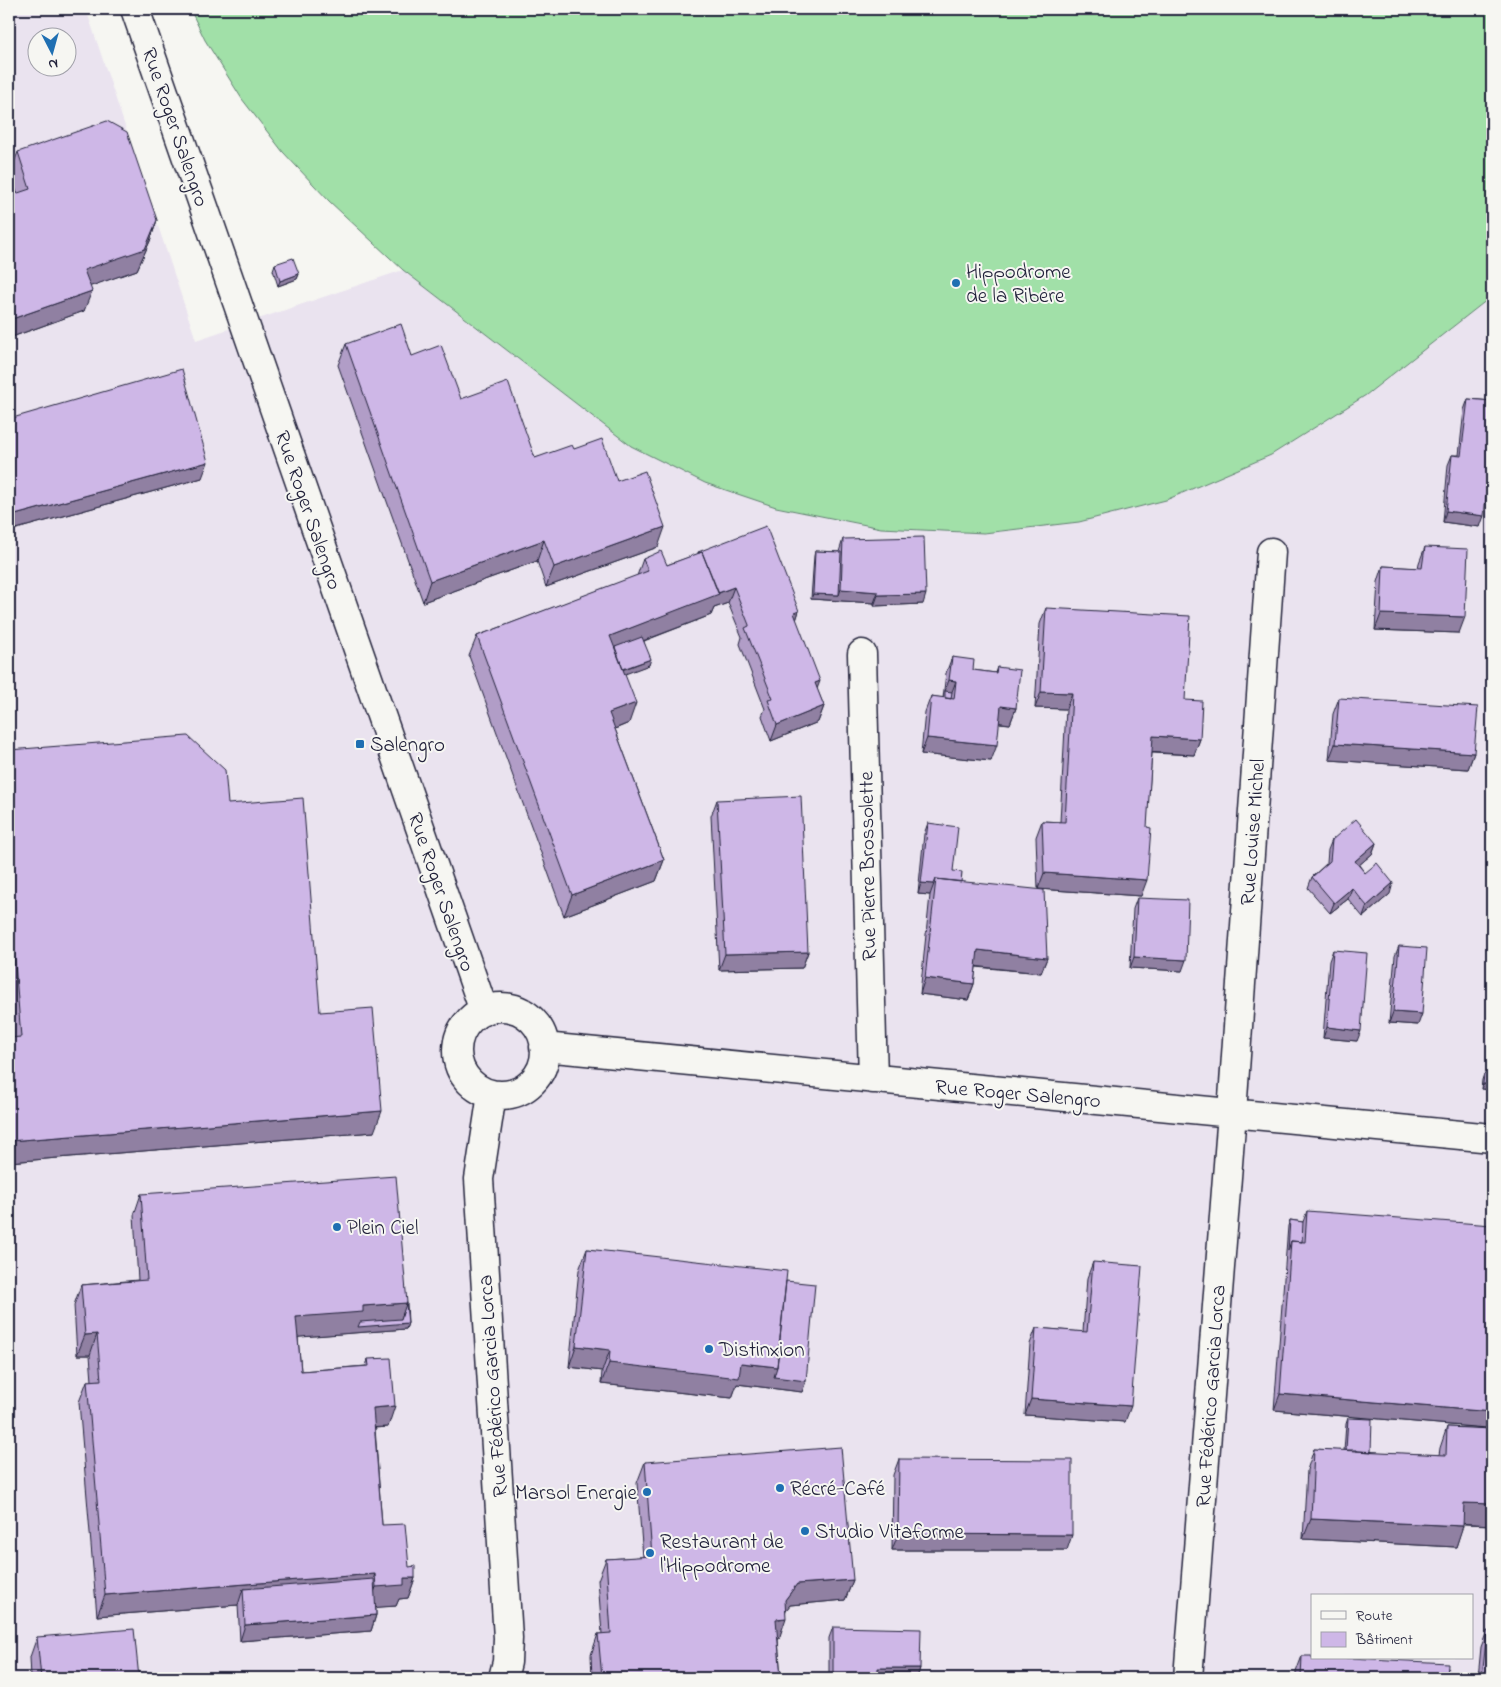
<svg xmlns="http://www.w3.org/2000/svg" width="1501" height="1687" viewBox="0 0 1501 1687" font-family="'Indie Flower',sans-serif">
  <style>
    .built { fill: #eae3ef; fill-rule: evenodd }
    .grass { fill: #a1e0a8; stroke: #628172 }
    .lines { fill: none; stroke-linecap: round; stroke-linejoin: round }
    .minor-casing { stroke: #22223b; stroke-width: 31 }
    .minor { stroke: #f6f6f2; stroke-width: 28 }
    .wall { fill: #b19dc7; stroke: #22223b }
    .shaded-wall { fill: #9080a2; stroke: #22223b }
    .building { fill: #ceb7e7; stroke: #22223b }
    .poi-dot { fill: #1f6fb2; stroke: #f6f6f2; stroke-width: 2 }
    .labels { text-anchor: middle; stroke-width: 4; stroke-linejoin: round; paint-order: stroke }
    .street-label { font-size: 21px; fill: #22223b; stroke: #f6f6f2 }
    .poi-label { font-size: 21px; fill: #22223b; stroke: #f6f6f2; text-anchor: start }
  </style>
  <rect width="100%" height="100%" fill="#f6f6f2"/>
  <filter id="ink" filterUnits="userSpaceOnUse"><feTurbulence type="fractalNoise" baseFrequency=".02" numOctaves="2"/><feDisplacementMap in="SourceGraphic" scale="10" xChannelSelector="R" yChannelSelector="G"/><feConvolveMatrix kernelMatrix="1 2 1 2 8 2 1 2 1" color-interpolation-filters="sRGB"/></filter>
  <g filter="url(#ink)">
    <path class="built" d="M9 9H86L196 340 403 270 631 446 776 507 881 528 984 533 1079 522 1271 455 1366 395 1492 296V1678H9ZM38 38H68V68H38ZM1312 1596H1472V1658H1312Z"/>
    <path class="grass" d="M190 9H1492V296L1366 395 1271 455 1166 500 1079 522 984 533 881 528 776 507 705 483 631 446 403 270 329 201 283 152 242 99 205 40Z"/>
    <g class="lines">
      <defs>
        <path id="minor" d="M135 9 484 1011
          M862 654 873 1079
          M457 1051a44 44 0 1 1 88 0a44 44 0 1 1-88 0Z
          M544 1047 1492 1138
          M492 1094 479 1179 508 1638 507 1662 503 1678
          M1188 1678 1232 1113 1271 552"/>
      </defs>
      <use href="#minor" class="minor-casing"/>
      <use href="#minor" class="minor"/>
    </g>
    <path class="wall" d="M18 152 157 220 150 241 137 270 90 286 84 311 9 338V196L17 193 10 173Z
      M275 264 299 274 297 279 278 286 273 270Z
      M346 344 412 356 461 399 535 458 574 449 617 481 658 547 546 587 537 561 423 602 338 365Z
      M1468 399 1492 401V470L1489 469 1480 527 1443 522 1448 465 1452 455H1459L1464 410Z
      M9 419 202 478 9 531Z
      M843 539 923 604 874 606V603L811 599 814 556 815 551 839 552Z
      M1425 547 1459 633 1375 630 1378 582 1383 566 1418 568 1419 563Z
      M698 552 799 611 796 620 817 689 824 706 818 722 771 741 762 716 765 709 740 644 742 637 728 603 714 608 711 615 644 641 649 665 625 673 629 723 615 729 664 860 656 881 564 916 469 656 477 636 637 576 643 559 667 565 698 554Z
      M1046 608 1185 700 1200 739 1194 755 1152 753 1141 896 1038 889 1036 837 1042 821 1060 822 1066 709 1035 708 1040 624Z
      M952 657 973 670 995 673 997 667 1016 708 1010 724 999 723 991 761 921 754 925 712 931 696 943 698 946 673Z
      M1339 698 1474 753 1468 769 1329 760 1333 714Z
      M9 750 228 804 320 1012 374 1132 9 1162V1038H12L9 1001Z
      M717 800 808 952 802 968 719 970 711 816Z
      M928 823 953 871 961 882 1047 958 1041 973 976 967 974 984 968 1000 920 994 930 895 918 894 924 834Z
      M1332 840 1376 843 1372 854 1359 865 1365 873 1390 894 1363 917 1348 899 1330 913 1308 888 1312 877 1327 863 1328 850Z
      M1137 898 1182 971 1130 968 1133 909Z
      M1399 946 1418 1025 1389 1023 1395 956Z
      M1333 950 1357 1041 1323 1038 1329 961Z
      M1484 1074 1492 1076V1090L1481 1089 1482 1080Z
      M141 1194 407 1303 408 1323 406 1329 298 1337 301 1371 366 1366 368 1359 388 1427 375 1428 382 1525 415 1578 408 1598 399 1599 396 1606 376 1607V1615L371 1631 240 1641 238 1605 97 1616 79 1402 87 1381H92L90 1355H77L74 1305 81 1285 138 1280 134 1215Z
      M1307 1211 1486 1428 1274 1410 1288 1226 1290 1220 1303 1222Z
      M587 1249 786 1281 806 1381 802 1392 737 1384 732 1398 601 1384 602 1371 569 1367 579 1270Z
      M1093 1262 1125 1422 1025 1415 1030 1344 1036 1328 1083 1332 1087 1278Z
      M1348 1418 1371 1452 1439 1455 1440 1448 1447 1427 1492 1429V1525L1463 1524 1456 1547 1303 1539 1307 1470 1314 1449 1344 1451 1346 1424Z
      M899 1459 1067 1550H892L893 1475Z
      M645 1462 853 1580 845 1600 790 1605 786 1610 779 1639H778L781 1678H592L591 1655 598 1634H602L598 1580 606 1559 643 1557 637 1483Z
      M833 1627 920 1668 917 1678H829V1638Z
      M1487 1631 1492 1678H1478L1481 1647Z
      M37 1637 139 1678H31L30 1657Z
      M1302 1656 1447 1678H1296V1672Z"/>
    <path class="shaded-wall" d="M157 220 150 241 137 270 77 291 84 270Z
      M299 274 297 279 278 286 280 281Z
      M92 291 84 311 9 338V320Z
      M1490 458H1492V470L1486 469Z
      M208 462 202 478 9 531 15 515Z
      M1446 511 1484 516 1480 527 1443 522Z
      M665 527 658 547 546 587 554 567Z
      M544 540 537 561 423 602 430 581Z
      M734 587 728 603 714 608 711 615 606 655 610 636Z
      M841 589 878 592 874 603 811 599 813 594 839 595Z
      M926 594 923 604 874 606 878 595Z
      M799 611 794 627V613Z
      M1381 614 1465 617 1459 633 1375 630Z
      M651 659 649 665 612 679 614 673Z
      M949 680 956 681 950 697 945 691Z
      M820 681 814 697 815 683Z
      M1041 692 1072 693 1066 709 1035 708Z
      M636 703 629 723 602 734 609 713Z
      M824 706 818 722 771 741 777 725Z
      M1001 706 1016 708 1010 724 995 722Z
      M1153 736 1200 739 1194 755 1147 752Z
      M927 738 997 745 991 761 921 754Z
      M1335 744 1474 753 1468 769 1329 760Z
      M1376 843 1372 854 1351 872 1355 861Z
      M664 860 656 881 564 916 572 895Z
      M1044 873 1147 880 1141 896 1038 889Z
      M921 883 934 884 930 895 918 894Z
      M1393 883 1390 894 1363 917 1367 906Z
      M1352 888 1348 899 1330 913 1334 903Z
      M978 950 1047 958 1041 973 972 966Z
      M808 952 802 968 719 970 725 954Z
      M1134 957 1186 960 1182 971 1130 968Z
      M925 978 974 984 968 1000 920 994Z
      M1393 1012 1422 1014 1418 1025 1389 1023Z
      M1327 1027 1361 1031 1357 1041 1323 1038Z
      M1483 1084H1492V1090L1481 1089Z
      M382 1111 374 1132 9 1162V1141Z
      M407 1303 399 1324 408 1323 406 1329 288 1338 296 1317 363 1306Z
      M97 1334 90 1355H77L85 1335Z
      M576 1346 610 1350 602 1371 569 1367Z
      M609 1363H741L777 1367 806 1381 802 1392 737 1384 732 1398 601 1384Z
      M1280 1394 1492 1412 1486 1428 1274 1410Z
      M1031 1399 1131 1406 1125 1422 1025 1415Z
      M395 1406 388 1427 365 1428 373 1408Z
      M1464 1503 1492 1504V1525L1456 1523Z
      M1311 1519 1463 1526 1456 1547 1303 1539Z
      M898 1534 1072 1535 1067 1550H892Z
      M375 1574 368 1595 243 1589 238 1605 97 1616 105 1595Z
      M404 1578H415L408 1598 399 1599 396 1606 369 1608 376 1587Z
      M853 1580 845 1600 790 1605 779 1619 786 1618 779 1639 769 1640 776 1619 785 1600 797 1584Z
      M376 1615 371 1631 240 1641 245 1625Z
      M878 1668H920L917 1678H874Z"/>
    <path class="building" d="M107 121 127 132 157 220 145 249 84 270 92 291 9 320V196L30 189 18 152Z
      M293 258 299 274 280 281 275 264Z
      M401 324 412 356 441 345 461 399 508 382 535 458 572 445 574 449 602 439 617 481 645 471 665 527 554 567 544 540 430 581 346 344Z
      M182 369 208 462 15 515 9 493V419Z
      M1468 399 1492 401V458H1490L1484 516 1446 511 1452 455 1461 456Z
      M766 526 799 611 794 613 820 681 815 683 824 706 777 725 768 700 773 699 745 628 749 626V625L734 587 718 593 702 552 699 553 698 552Z
      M924 537 926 594 878 595V592L841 589 843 539Z
      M1425 547 1468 549 1465 617 1381 614 1383 566 1422 568Z
      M661 551 667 565 702 552 719 594 610 636 636 703 609 713 664 860 572 895 477 636 648 571 643 559Z
      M815 551 841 552 839 595 813 594Z
      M1046 608 1190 616 1185 700 1202 701 1200 739 1153 736 1147 827 1151 828 1147 880 1044 873 1042 821 1065 822 1072 693 1041 692Z
      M642 637 651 659 623 669 615 647Z
      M952 657 974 660 973 670 996 673 997 667 1020 670 1016 708 1001 706 997 745 927 738 931 696 954 699 956 681 949 680Z
      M945 691 952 692 951 699 945 698Z
      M1339 698 1478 707 1474 753 1335 744Z
      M188 736 225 770 228 804 303 798 320 1012 373 1008 382 1111 9 1141V1038L21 1037 9 889V750Z
      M801 796 808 952 725 954 717 800Z
      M1356 819 1376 843 1355 861 1365 873 1377 863 1393 883 1367 906 1352 888 1334 903 1312 877 1330 861 1332 840Z
      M928 823 958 827 953 871 962 872 961 882 936 879 934 884 921 883Z
      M936 879 1044 890 1047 958 978 950 974 984 925 978Z
      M1137 898 1188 900 1186 960 1134 957Z
      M1399 946 1427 948 1422 1014 1393 1012Z
      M1333 950 1367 953 1361 1031 1327 1027Z
      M1484 1074 1492 1076V1084H1483Z
      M396 1176 407 1303 363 1306V1312L296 1317 301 1371 369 1366 368 1359 391 1358 395 1406 373 1408 382 1525 405 1524 409 1567 415 1566V1578H404V1585L376 1587 375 1574 105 1595 87 1381 101 1380 97 1334 85 1335 81 1285 147 1280 141 1194Z
      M1307 1211 1492 1225V1412L1280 1394 1291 1241 1305 1242Z
      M1290 1220 1303 1222 1302 1242 1291 1241 1288 1251Z
      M587 1249 787 1271 777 1367 741 1363 739 1378 609 1363 610 1350 576 1346Z
      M1093 1262 1142 1266 1131 1406 1031 1399 1036 1328 1087 1332Z
      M786 1281 815 1284 806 1381 774 1377 777 1367Z
      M406 1304 408 1323 358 1327 360 1322 401 1319Z
      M1348 1418 1372 1419 1371 1452 1356 1451V1450H1346Z
      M1447 1427 1492 1429V1504L1464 1503 1463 1526 1311 1519 1314 1449 1446 1455Z
      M841 1447 853 1580 797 1584 785 1600 786 1618 776 1619 781 1678H602L598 1634 611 1633 606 1559 652 1556 645 1462Z
      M899 1459 1072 1460V1535L898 1534Z
      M374 1579 376 1615 245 1625 243 1589Z
      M833 1627 921 1629 920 1668H878V1678H833Z
      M134 1629 139 1678H41L37 1637Z
      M1487 1631 1492 1632V1678H1482Z
      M1302 1656H1312V1658H1350L1448 1663 1447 1678H1301Z"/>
  </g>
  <g class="poi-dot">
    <circle cx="956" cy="283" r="5"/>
    <rect x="355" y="739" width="10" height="10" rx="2.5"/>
    <circle cx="337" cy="1227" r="5"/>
    <circle cx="709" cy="1349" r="5"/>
    <circle cx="780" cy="1488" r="5"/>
    <circle cx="647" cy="1492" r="5"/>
    <circle cx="805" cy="1531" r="5"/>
    <circle cx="650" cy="1553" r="5"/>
  </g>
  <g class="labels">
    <g class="street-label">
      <text transform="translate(176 127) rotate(71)" y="7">Rue Roger Salengro</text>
      <text transform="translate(309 510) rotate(71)" y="7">Rue Roger Salengro</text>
      <text transform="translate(1252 832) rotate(-86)" y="7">Rue Louise Michel</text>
      <text transform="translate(867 866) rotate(-91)" y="7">Rue Pierre Brossolette</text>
      <text transform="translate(442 892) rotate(71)" y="7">Rue Roger Salengro</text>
      <text transform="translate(1018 1093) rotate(5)" y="7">Rue Roger Salengro</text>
      <text transform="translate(492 1386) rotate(-94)" y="7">Rue Fédérico Garcia Lorca</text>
      <text transform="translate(1210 1396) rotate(-86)" y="7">Rue Fédérico Garcia Lorca</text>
    </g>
    <g class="poi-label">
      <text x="966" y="278">Hippodrome<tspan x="966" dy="24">de la Ribère</tspan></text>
      <text x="370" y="751">Salengro</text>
      <text x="347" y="1234">Plein Ciel</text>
      <text x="719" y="1356">Distinxion</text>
      <text x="790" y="1495">Récré-Café</text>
      <text x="637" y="1499" text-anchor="end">Marsol Energie</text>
      <text x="815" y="1538">Studio Vitaforme</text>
      <text x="660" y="1548">Restaurant de<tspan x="660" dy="24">l'Hippodrome</tspan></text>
    </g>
  </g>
  <rect width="1501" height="1687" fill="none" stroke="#f6f6f2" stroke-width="30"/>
  <rect x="15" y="15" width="1471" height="1657" fill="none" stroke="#22223b" stroke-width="2" filter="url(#ink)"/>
  <rect x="1311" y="1594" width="162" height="65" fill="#f6f6f2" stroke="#a1a1a9"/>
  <rect x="1321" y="1611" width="25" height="8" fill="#f6f6f2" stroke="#a1a1a9"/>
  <text x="1356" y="1620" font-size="15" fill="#22223b">Route</text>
  <rect x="1321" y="1632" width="25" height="15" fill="#ceb7e7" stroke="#a1a1a9"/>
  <text x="1356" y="1644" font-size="15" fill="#22223b">Bâtiment</text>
  <g transform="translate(52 52) rotate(174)"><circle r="24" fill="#f6f6f2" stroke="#a1a1a9"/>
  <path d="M0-4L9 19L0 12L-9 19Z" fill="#1f6fb2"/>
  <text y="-8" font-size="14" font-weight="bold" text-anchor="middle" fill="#22223b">N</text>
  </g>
</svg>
